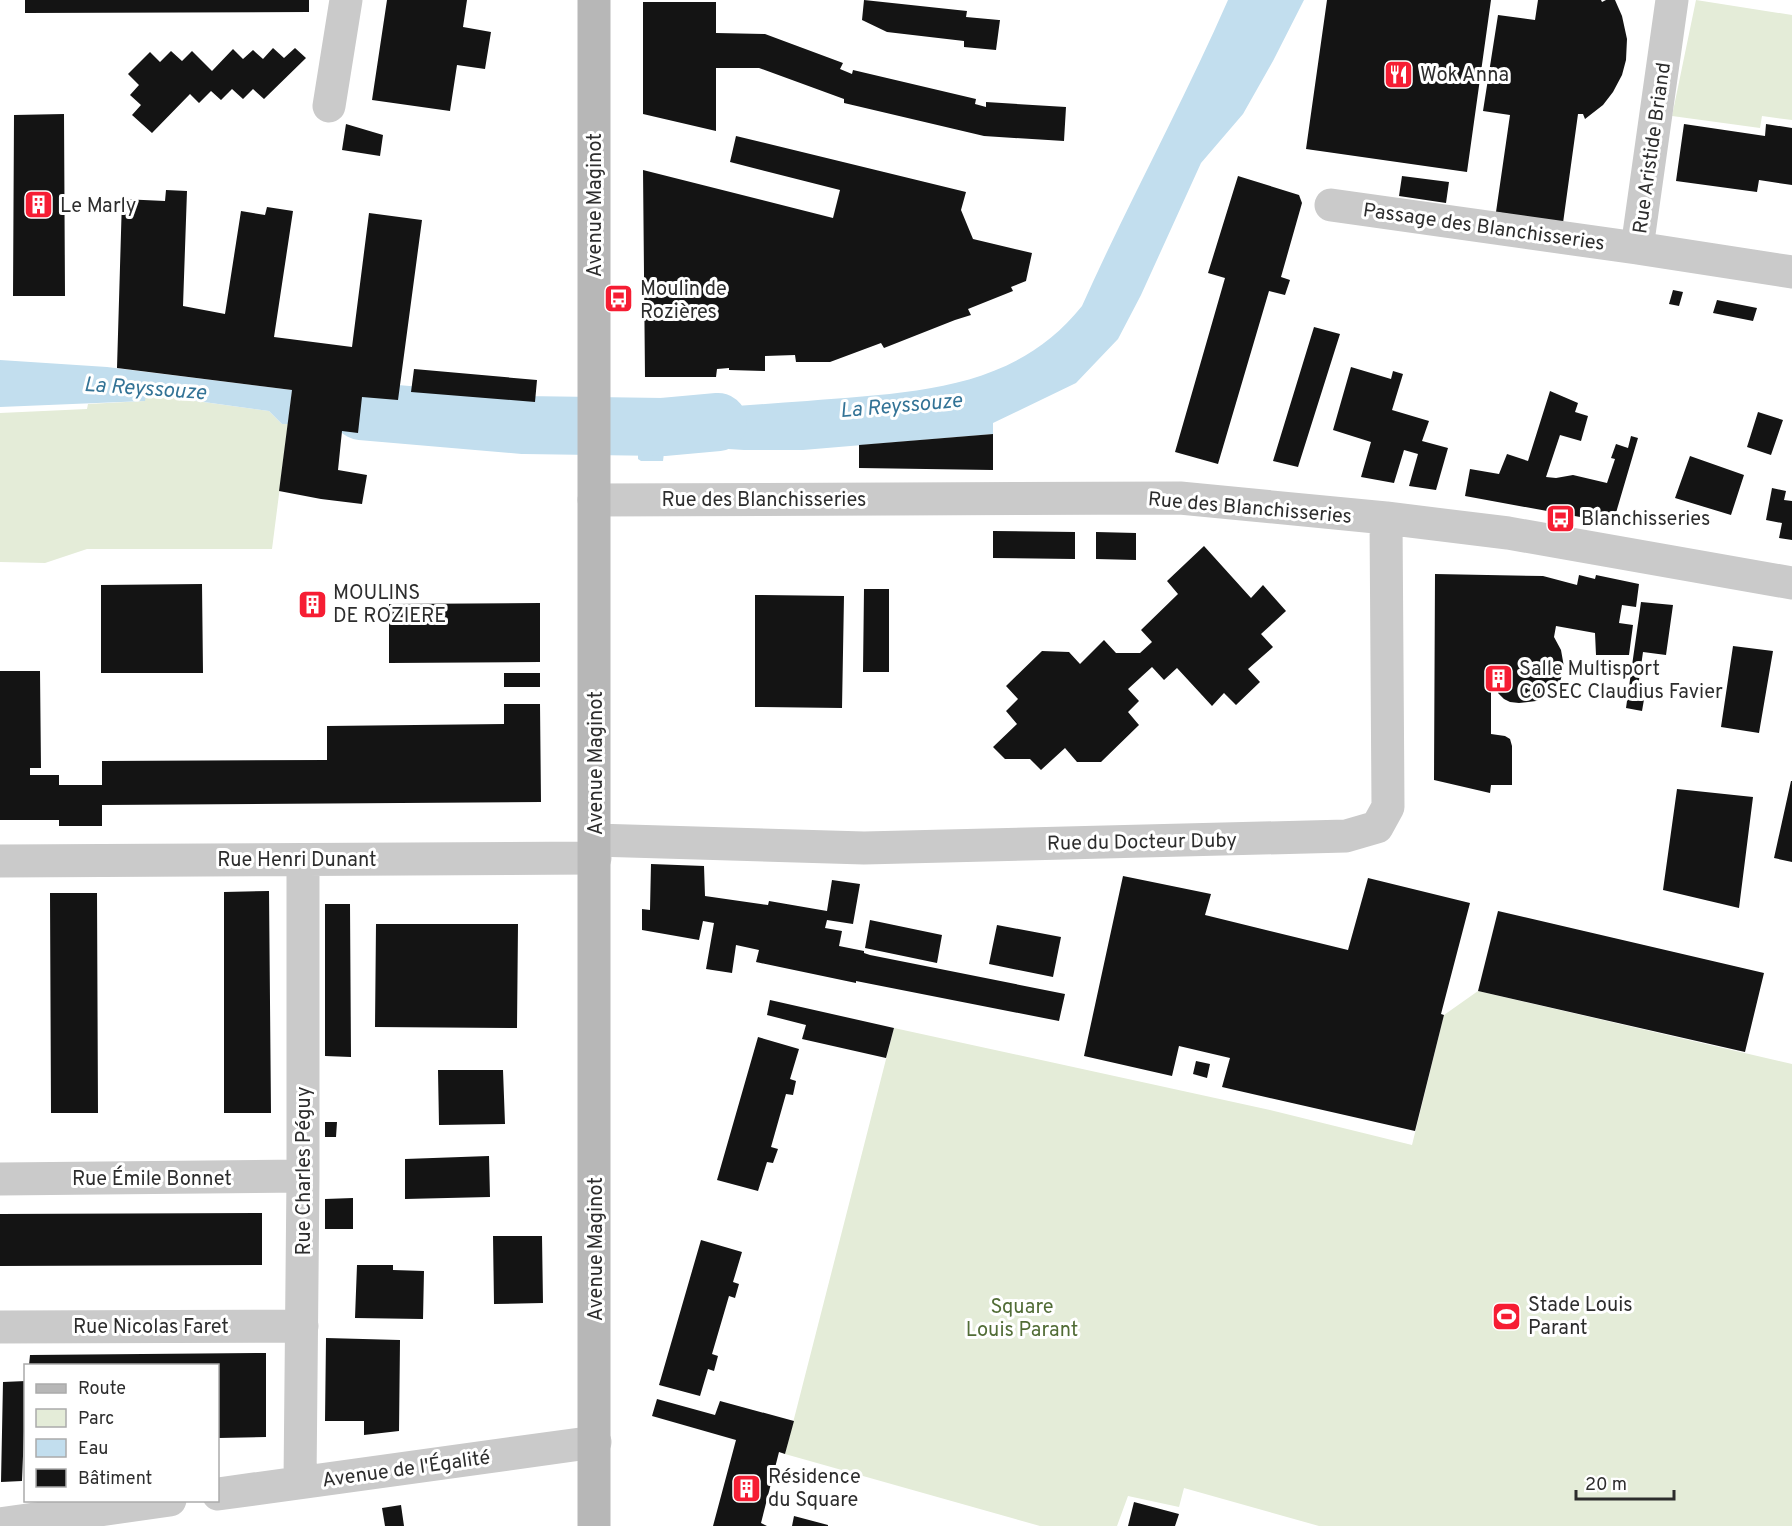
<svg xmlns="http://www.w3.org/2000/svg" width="1792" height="1526" viewBox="0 0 1792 1526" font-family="Overpass,sans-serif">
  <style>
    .green { fill: #e4ecd8 }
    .water { fill: #c2deee }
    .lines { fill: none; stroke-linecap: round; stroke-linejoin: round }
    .river { stroke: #c2deee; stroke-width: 58 }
    .building { fill: #141414 }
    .minor { stroke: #cacaca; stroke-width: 33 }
    .secondary { stroke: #b7b7b7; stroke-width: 33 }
    .labels { text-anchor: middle; stroke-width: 6; stroke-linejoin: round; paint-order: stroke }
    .poi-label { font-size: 20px; fill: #2d2d2d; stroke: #fff; text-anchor: start }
    .street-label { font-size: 20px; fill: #2d2d2d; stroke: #fff }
    .park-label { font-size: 20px; fill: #516c36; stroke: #fff }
    .water-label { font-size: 21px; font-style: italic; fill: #337396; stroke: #fff }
  </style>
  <rect width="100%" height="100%" fill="#fff"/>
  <path class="green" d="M1696 0 1792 15V120L1762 116 1760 128 1672 116Z
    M145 394 269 411 282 424H288L272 549H87L45 563 0 562V413L87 409 88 404 145 401Z
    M1478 991 1792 1064V1526H1319L1184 1488 1179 1507 1128 1496 1117 1526H1040L785 1454 894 1028 1270 1110 1412 1145 1444 1015Z"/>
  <path class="water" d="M1228 0H1304L1273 61 1243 114 1201 163 1141 295 1118 339 1076 383 993 423V434L803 450H744L665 445 663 461H641L638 459V409C694 410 750 405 807 401 908 392 1013 393 1082 306 1128 203 1183 103 1228 0Z
    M0 360 107 367 292 390 288 424H282L269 411 146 394 145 401 0 407Z
    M362 397H398L540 410 539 446 374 422 373 435 358 433Z"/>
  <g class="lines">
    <path class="river" d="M361 411 524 425 663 427 718 422"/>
  </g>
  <path class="building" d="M25 0H309V12L25 13Z
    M387 0H467L463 27 491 32 485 69 457 65 450 111 372 100Z
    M864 0 967 11 966 17 999 20H1000L996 50 964 47V41L887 32 862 20Z
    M1327 0H1491L1467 172 1306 149Z
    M1538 0H1601L1602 2 1606 0H1615L1622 16 1627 39 1626 60 1622 75 1613 92 1603 105 1585 119 1583 114H1578L1563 223 1496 212 1510 115 1483 111 1498 15 1535 20Z
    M643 2H716V33L765 34 843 63 840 69 852 74 853 70 976 99 975 104 986 107V102L1066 107 1064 141 984 136 844 103V99L759 68H716V131L643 114Z
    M273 48 284 58 295 48 306 58 264 99 253 89 243 99 232 89 221 100 211 91 199 103 190 94 152 133 132 115 141 105 130 95 139 85 128 74 150 52 160 62 171 51 182 61 192 51 212 71 233 49 243 59 253 50 263 59Z
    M64 114 65 296H13L14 115Z
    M346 124 383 135 380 156 342 150Z
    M1684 124 1765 136 1766 124 1792 128V185L1759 180 1757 192 1676 181Z
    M736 136 966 192 961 210 973 239 1032 253 1026 281 1011 287 1013 291 968 309 971 315 955 320 884 348 881 343 830 362H796L795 355 765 356V371L729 370V368L717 369 716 377H645L643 170 833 218 840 190 730 162Z
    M1238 176 1299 195 1302 203 1281 277 1290 280 1285 295 1269 291 1218 464 1175 452 1225 278 1208 273Z
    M1402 176 1449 182 1446 203 1399 196Z
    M166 190 187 191 183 306 225 314 241 211 265 215 267 207 293 211 274 337 352 347 369 213 422 220 398 400 362 397 358 433 342 431 338 470 367 475 362 504 321 499 279 491 292 390 117 368 122 199 165 201Z
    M1673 290 1683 292 1679 306 1669 304Z
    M1717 300 1757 308 1753 321 1713 313Z
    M1314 327 1340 334 1298 467 1273 461Z
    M1351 367 1391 379 1393 371 1403 374 1392 410 1429 421 1422 441 1448 448 1436 490 1409 486 1418 454 1404 450 1394 483 1361 477 1371 442 1333 430Z
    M414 369 537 380 535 402 411 392Z
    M1550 391 1578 403 1575 412 1588 416 1581 441 1560 435 1546 477 1556 478 1573 475 1607 483 1615 459 1611 458 1616 444 1628 448 1631 436 1638 438 1613 523 1465 496 1470 469 1499 474 1507 454 1528 461Z
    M1758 412 1783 420 1771 455 1747 447Z
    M993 434V470L859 468V445Z
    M1690 456 1744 475 1731 515 1675 498Z
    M1772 488 1786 491 1784 500 1792 501V540L1779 538 1782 523 1766 520Z
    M993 531 1075 532V559L993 558Z
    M1096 532 1136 533V560L1096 559Z
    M1204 546 1251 598 1263 585 1286 611 1261 634 1273 647 1248 669 1260 682 1236 705 1224 693 1212 706 1177 668 1164 680 1152 667 1128 689 1139 701 1128 712 1139 725 1101 762H1077L1065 748 1041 770 1030 759H1005L993 747 1017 724 1006 711 1018 699 1006 686 1042 651 1069 652 1080 664 1104 640 1116 653H1140L1152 642 1141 630 1178 594 1167 581Z
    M1435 574 1543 576 1577 585 1579 575 1595 579 1596 575 1639 584 1636 607 1622 605 1619 623 1633 625 1629 655H1596L1595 633 1556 626 1554 637 1561 650 1564 667 1560 682 1554 691 1547 697 1536 701 1519 703 1510 702 1504 699 1498 693 1499 686H1491V734L1505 736 1510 739 1512 746V785H1491L1490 793 1434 780Z
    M202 584 203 673H101V585Z
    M864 589H889V672H863Z
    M309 593 323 606 316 613 302 602Z
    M755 595 844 596 842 708 755 707Z
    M1641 602 1673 605 1666 655 1643 652 1638 687 1646 688 1642 711 1626 708Z
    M540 603V662L389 663V604Z
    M1733 646 1773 651 1759 733 1721 727Z
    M0 671H40L41 768H30V775H59V785H102V761L327 760V726L504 724V704H540L541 802 102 805V826H59V820H0Z
    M504 673H540V687H504Z
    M1791 781H1792V862L1774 858Z
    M1677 789 1753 797 1739 908 1663 890Z
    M651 864 704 866 705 896 768 905 769 901 827 911 832 880 860 884 853 924 827 920 825 928 842 931 839 946 864 951V953L870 955 1065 994 1059 1021 856 981V983L756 962 759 950 736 945 732 973 706 969 714 923 703 921 699 940 642 930V909L650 910Z
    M1123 876 1211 894 1205 915 1348 950 1368 878 1470 903 1441 1014 1444 1015 1415 1131 1222 1087 1230 1058 1179 1046 1172 1076 1084 1056Z
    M269 891 271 1113H224V892Z
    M50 893H97L98 1113H51Z
    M325 904H350L351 1057 325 1056Z
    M1498 911 1764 973 1745 1052 1478 991Z
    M870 920 942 935 937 963 865 948Z
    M376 924H518L517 1028 375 1027Z
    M997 925 1061 937 1053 977 989 964Z
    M770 1000 894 1028 886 1058 802 1039 806 1025 767 1015Z
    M758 1037 799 1049 790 1079 796 1081 793 1095 786 1094 771 1147 778 1149 773 1163 767 1162 758 1191 717 1180Z
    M1196 1061 1210 1064 1207 1078 1193 1074Z
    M438 1070H503L505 1124 439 1125Z
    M325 1122H337L336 1137H325Z
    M489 1156 490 1197 405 1199V1159Z
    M353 1198V1229H325V1199Z
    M262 1213V1265L0 1266V1214Z
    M493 1236H542L543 1303 494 1304Z
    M701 1240 742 1252 733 1282 739 1284 735 1298 729 1296 712 1354 718 1356 714 1371 708 1369 700 1396 659 1385Z
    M357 1265H393V1270L424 1271 423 1319 355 1318Z
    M326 1338 400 1340 399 1431 364 1435V1421H325Z
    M266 1353V1437L218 1438V1365H29L30 1355Z
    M26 1381 22 1481 1 1482 3 1382Z
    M657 1399 715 1415 720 1401 794 1421 785 1454 779 1452 761 1523 767 1526H713L736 1440 652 1416Z
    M1134 1502 1179 1514 1175 1526H1128Z
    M401 1505 404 1526H385L382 1508Z
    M794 1516 828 1525V1526H792Z"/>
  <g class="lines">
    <path class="minor" d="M1672 0 1637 248 1792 272
      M329 106 346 0
      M1331 205 1637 248
      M594 500 1180 498 1386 518 1508 533 1792 583
      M595 840 864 848 1346 836 1377 827 1388 807 1386 518
      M0 861 595 858
      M0 1179 303 1176
      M0 1327 302 1326
      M300 1482 303 1176V860
      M218 1494 595 1442
      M0 1524 170 1500"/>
    <path class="secondary" d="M594 0V1526"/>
  </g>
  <defs>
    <symbol id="restaurant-square" viewBox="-11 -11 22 22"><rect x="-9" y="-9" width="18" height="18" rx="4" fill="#f61d33" stroke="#fff"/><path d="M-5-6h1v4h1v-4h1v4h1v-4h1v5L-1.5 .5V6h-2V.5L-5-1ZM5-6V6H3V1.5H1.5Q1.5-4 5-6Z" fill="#fff"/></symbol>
    <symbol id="building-square" viewBox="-11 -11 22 22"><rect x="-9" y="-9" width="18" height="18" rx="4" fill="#f61d33" stroke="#fff"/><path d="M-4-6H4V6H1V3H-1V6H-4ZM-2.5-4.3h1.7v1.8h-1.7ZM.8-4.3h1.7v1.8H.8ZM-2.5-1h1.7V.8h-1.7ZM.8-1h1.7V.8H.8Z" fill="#fff"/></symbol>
    <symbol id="bus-square" viewBox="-11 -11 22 22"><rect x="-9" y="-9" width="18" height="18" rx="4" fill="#f61d33" stroke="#fff"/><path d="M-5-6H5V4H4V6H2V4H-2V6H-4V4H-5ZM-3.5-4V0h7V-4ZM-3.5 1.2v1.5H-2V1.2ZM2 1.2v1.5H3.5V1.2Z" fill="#fff"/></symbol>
    <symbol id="stadium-square" viewBox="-11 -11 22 22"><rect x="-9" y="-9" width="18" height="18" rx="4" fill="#f61d33" stroke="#fff"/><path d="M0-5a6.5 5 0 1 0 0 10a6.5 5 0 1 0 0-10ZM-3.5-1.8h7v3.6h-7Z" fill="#fff"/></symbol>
  </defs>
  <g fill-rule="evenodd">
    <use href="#restaurant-square" x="1382" y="58" width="33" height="33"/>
    <use href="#building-square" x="22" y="188" width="33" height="33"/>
    <use href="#bus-square" x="602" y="282" width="33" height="33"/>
    <use href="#bus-square" x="1544" y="502" width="33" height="33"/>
    <use href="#building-square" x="296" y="588" width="33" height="33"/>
    <use href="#building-square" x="1482" y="662" width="33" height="33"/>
    <use href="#stadium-square" x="1490" y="1300" width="33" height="33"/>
    <use href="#building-square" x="730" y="1472" width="33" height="33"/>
  </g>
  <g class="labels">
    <g class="poi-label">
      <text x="1420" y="81">Wok Anna</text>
      <text x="60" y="212">Le Marly</text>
      <text x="640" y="295">Moulin de<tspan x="640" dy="23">Rozières</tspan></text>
      <text x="1581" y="525">Blanchisseries</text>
      <text x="333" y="599">MOULINS<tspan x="333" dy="23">DE ROZIERE</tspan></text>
      <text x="1519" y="675">Salle Multisport<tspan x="1519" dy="23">COSEC Claudius Favier</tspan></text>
      <text x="1528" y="1311">Stade Louis<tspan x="1528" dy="23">Parant</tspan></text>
      <text x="768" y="1483">Résidence<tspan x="768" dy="23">du Square</tspan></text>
    </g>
    <g class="street-label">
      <text transform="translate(1651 148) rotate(-82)" y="7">Rue Aristide Briand</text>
      <text transform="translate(594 205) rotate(-90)" y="7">Avenue Maginot</text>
      <text transform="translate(1484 226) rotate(8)" y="7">Passage des Blanchisseries</text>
      <text x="764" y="506">Rue des Blanchisseries</text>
      <text transform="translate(1250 507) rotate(5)" y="7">Rue des Blanchisseries</text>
      <text transform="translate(595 763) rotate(-90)" y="7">Avenue Maginot</text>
      <text transform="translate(1142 841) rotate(-1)" y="7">Rue du Docteur Duby</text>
      <text x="297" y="866">Rue Henri Dunant</text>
      <text transform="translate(303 1171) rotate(-90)" y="7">Rue Charles Péguy</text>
      <text x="152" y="1185">Rue Émile Bonnet</text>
      <text transform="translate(595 1249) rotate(-90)" y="7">Avenue Maginot</text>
      <text x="151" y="1333">Rue Nicolas Faret</text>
      <text transform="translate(406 1468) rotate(-8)" y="7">Avenue de l'Égalité</text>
    </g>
    <g class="park-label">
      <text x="1022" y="1313">Square<tspan x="1022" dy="23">Louis Parant</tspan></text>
    </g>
    <g class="water-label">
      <text transform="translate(145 388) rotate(4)" y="7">La Reyssouze</text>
      <text transform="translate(901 405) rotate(-5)" y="7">La Reyssouze</text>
    </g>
  </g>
  <rect x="24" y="1364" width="195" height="138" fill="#ffffff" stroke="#ababab" stroke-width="1.5"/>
  <rect x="36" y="1384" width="30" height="9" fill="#b7b7b7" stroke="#ababab" stroke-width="1.5"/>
  <text x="78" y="1394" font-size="18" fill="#2d2d2d">Route</text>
  <rect x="36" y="1409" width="30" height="18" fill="#e4ecd8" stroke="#ababab" stroke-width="1.5"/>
  <text x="78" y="1424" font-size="18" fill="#2d2d2d">Parc</text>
  <rect x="36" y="1439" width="30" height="18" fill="#c2deee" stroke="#ababab" stroke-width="1.5"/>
  <text x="78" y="1454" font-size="18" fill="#2d2d2d">Eau</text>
  <rect x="36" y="1469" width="30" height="18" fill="#141414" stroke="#ababab" stroke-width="1.5"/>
  <text x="78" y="1484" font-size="18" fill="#2d2d2d">Bâtiment</text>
  <path d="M1576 1490v9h98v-9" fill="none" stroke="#2d2d2d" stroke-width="3"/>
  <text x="1585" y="1490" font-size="18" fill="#2d2d2d" stroke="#ffffff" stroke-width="4.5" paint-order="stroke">20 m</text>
</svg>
